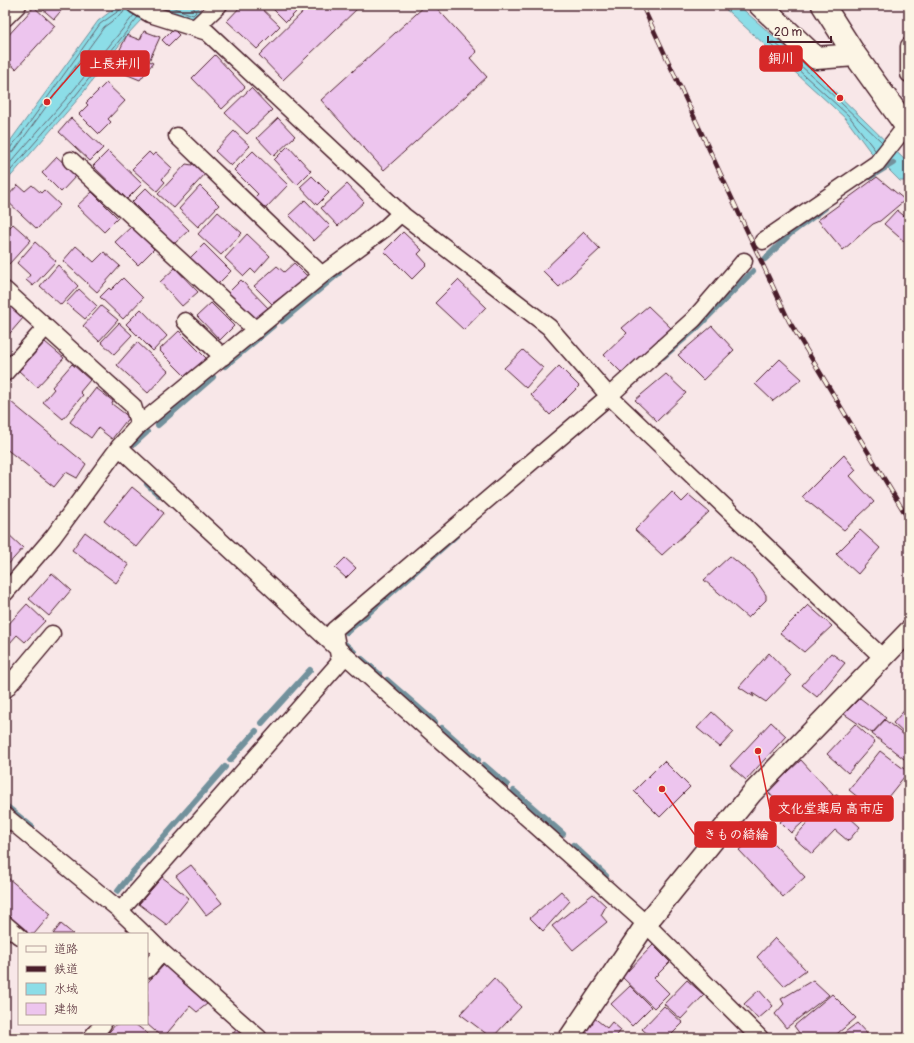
<svg xmlns="http://www.w3.org/2000/svg" width="914" height="1043" viewBox="0 0 914 1043" font-family="Pangolin,'Klee One',sans-serif">
  <style>
    .water { fill: #8cdde7; stroke: #72919c }
    .lines { fill: none; stroke-linecap: round; stroke-linejoin: round }
    .shore { stroke: #646b76; stroke-width: 1 }
    .stream { stroke: #72919c; stroke-width: 6 }
    .building { fill: #edc5ee; stroke: #4a1f2b }
    .minor-casing { stroke: #4a1f2b; stroke-width: 19 }
    .tertiary-casing { stroke: #4a1f2b; stroke-width: 23 }
    .secondary-casing { stroke: #4a1f2b; stroke-width: 25 }
    .minor { stroke: #fcf5e5; stroke-width: 16 }
    .tertiary { stroke: #fcf5e5; stroke-width: 20 }
    .secondary { stroke: #fcf5e5; stroke-width: 22 }
    .rail-casing { stroke: #4a1f2b; stroke-width: 4.5 }
    .rail { stroke: #fcf5e5; stroke-width: 3; stroke-dasharray: 9; stroke-linecap: butt }
    .leader { fill: none; stroke: #d62828; stroke-width: 1.5 }
    .callout-dot { fill: #d62828; stroke: #fcf5e5; stroke-width: 1.5 }
    .callout { fill: #d62828; stroke: #d62828; stroke-width: 1.5 }
    .callout-label { font-size: 13px; text-anchor: middle; font-weight: bold; fill: #fff }
  </style>
  <rect width="100%" height="100%" fill="#f8e7e8"/>
  <filter id="ink" filterUnits="userSpaceOnUse"><feTurbulence type="fractalNoise" baseFrequency=".025" numOctaves="2"/><feDisplacementMap in="SourceGraphic" scale="8" xChannelSelector="R" yChannelSelector="G"/><feConvolveMatrix kernelMatrix="1 2 1 2 8 2 1 2 1" color-interpolation-filters="sRGB"/></filter>
  <g filter="url(#ink)">
    <path class="water" d="M119 5H155L127 35 79 98 5 183V148L98 21Z
      M158 5H194L202 11 195 20Z
      M721 5H738L822 79 909 164V185L906 181H900L869 150 846 119 831 105Z"/>
    <g class="lines">
      <path class="shore" d="M166 5 193 15 196 12 192 5
        M5 150 9 149 20 136 100 24 120 10 121 5
        M875 150 849 116 771 45V42H774L819 82 882 142
        M5 155 14 151 104 27 123 13 126 6
        M5 169 72 92 134 15
        M5 177 76 95 138 17"/>
      <path class="stream" d="M870 177 893 163
        M765 259 791 233 825 208
        M282 321 339 273
        M663 357 698 327 753 271
        M225 366 273 326
        M158 425 213 377
        M134 444 147 432
        M147 484 159 495
        M347 632 458 534
        M345 644 354 652
        M362 659 379 674
        M387 680 435 722
        M262 723 310 670
        M442 728 478 760
        M230 760 256 731
        M484 765 507 785
        M514 791 563 834
        M5 805 32 827
        M573 845 606 876
        M118 891 132 873 225 767"/>
    </g>
    <path class="building" d="M41 5H66L54 19 40 7Z
      M242 5H258L280 26 257 49 227 21Z
      M272 5H303L286 22 270 6Z
      M310 5H357L359 7 283 80 259 55Z
      M426 5H434L477 52 470 58 487 77 384 170 321 100Z
      M34 7 55 26 16 69 5 59V39Z
      M173 29 179 35 168 46 162 40Z
      M144 31 160 37 149 61 153 63 140 80 111 68 127 35 140 40Z
      M215 55 245 87 222 109 192 78Z
      M106 83 125 101 108 119 111 122 99 134 79 114 88 105 86 103Z
      M251 88 272 110 247 134 225 113Z
      M71 118 103 148 90 161 59 132Z
      M278 118 295 136 274 156 257 138Z
      M234 131 250 146 231 166 215 151Z
      M288 146 311 171 297 185 274 160Z
      M108 151 142 184 127 199 93 166Z
      M253 151 288 185 264 210 253 199 258 194 234 170Z
      M149 152 153 156 156 153 172 168 162 179 165 182 157 191 132 169Z
      M57 157 77 175 61 192 42 173Z
      M194 162 206 173 174 208 158 194 186 164 192 165Z
      M312 176 329 193 317 205 300 187Z
      M877 177 905 200 880 221 873 224 843 250 818 220Z
      M347 184 364 202 338 226 321 208Z
      M18 185 25 191 32 185 41 193 44 190 60 205 37 229 5 199Z
      M200 186 219 205 198 227 179 209Z
      M146 188 189 230 174 244 132 202Z
      M92 192 118 218 104 232 77 206Z
      M305 200 330 226 314 241 289 215Z
      M897 210 909 220V241L906 243 884 224Z
      M218 212 242 233 221 255 198 234Z
      M13 224 31 240 9 264 5 260V232Z
      M132 226 154 249 138 265 115 242Z
      M403 232 422 250 418 254 427 264 412 279 384 251Z
      M584 232 600 249 559 287 543 271Z
      M247 234 270 256 255 273 251 269 244 276 225 258Z
      M35 242 56 261 33 286 26 280 30 275 17 263Z
      M204 244 231 271 217 285 190 258Z
      M76 246 94 262 104 252 120 266 97 292 63 261Z
      M294 263 308 277 272 304 254 286 277 266 284 272Z
      M58 265 78 286 61 305 40 286Z
      M175 268 198 292 182 306 160 282Z
      M123 278 143 298 123 319 100 297 109 288 111 290Z
      M241 280 270 310 257 322 228 293Z
      M458 280 486 307 464 330 435 303Z
      M79 289 97 306 85 319 66 303Z
      M6 301 24 317 5 339V303Z
      M211 303 234 326 220 340 197 316Z
      M101 306 118 320 99 341 83 326Z
      M648 306 672 329 622 373 604 355 627 333 622 328Z
      M141 309 167 336 153 351 126 324Z
      M119 323 132 335 114 354 101 342Z
      M712 326 734 350 703 380 678 355Z
      M179 331 207 359 187 378 159 350Z
      M45 342 64 358 37 387 19 371Z
      M137 342 168 371 148 393 117 365Z
      M523 350 543 368 526 388 504 368Z
      M780 359 802 379 773 401 755 384Z
      M72 364 90 380 80 392 83 395 63 419 43 402 54 389 52 387Z
      M559 366 579 386 550 415 531 395Z
      M666 374 686 393 657 421 635 400Z
      M96 388 113 401 112 404 129 417 112 439 98 428 91 438 70 422Z
      M5 397 86 464 77 478 66 472 54 487 5 448Z
      M909 408V420L903 414Z
      M844 455 856 470 850 476 874 502 844 530 802 497Z
      M132 487 164 513 136 547 104 521Z
      M672 492 682 502 689 495 709 512 662 555 635 530Z
      M860 530 880 548 858 574 836 554Z
      M5 531 23 548 5 568Z
      M85 532 129 565 116 583 72 550Z
      M730 556 751 573 766 595V600L748 618 704 580Z
      M345 558 356 568 346 578 335 568Z
      M52 573 71 590 49 616 29 599Z
      M27 604 45 621 25 642 17 635 9 644 5 640V628Z
      M808 605 832 626 804 652 780 633Z
      M769 653 791 676 766 702 752 693 754 697 739 687Z
      M831 653 845 663 817 697 802 685Z
      M860 698 886 718 872 733 844 714Z
      M909 705V738L893 723Z
      M712 712 734 732 720 747 697 728Z
      M885 720 909 739 908 762 872 734Z
      M771 722 786 736 746 780 730 766Z
      M855 724 875 742 848 773 827 754Z
      M880 751 908 772 876 812 849 790Z
      M801 760 833 795 791 833 780 822 789 814 767 791Z
      M664 761 690 787 660 817 634 791Z
      M837 795 854 810 848 816 860 827 848 841 835 830 812 854 794 838 831 797Z
      M761 830 805 877 783 897 739 850Z
      M191 865 222 903 206 915 176 876Z
      M162 877 189 898 167 925 139 904Z
      M8 878 51 914 34 934H29L5 913V881Z
      M561 891 570 901 543 931 530 918Z
      M593 894 606 906 601 915 607 922 573 950 552 926Z
      M61 924 73 934H53Z
      M775 938 806 970 784 986 757 957Z
      M653 945 670 962 654 978 669 993 654 1008 622 977Z
      M164 965 207 1004 197 1012 190 1006 163 1038 147 1024V983Z
      M494 978 521 1007 492 1038 460 1014Z
      M687 980 704 995 681 1019 664 1004Z
      M813 980 829 995 786 1028 775 1014 784 1004 781 999Z
      M630 986 651 1007 632 1026 611 1004Z
      M759 990 773 1006 758 1019 744 1004Z
      M832 994 856 1018 832 1038 813 1037 803 1038 794 1026Z
      M664 1006 683 1023 668 1038H652L642 1029Z
      M593 1017 607 1028 612 1022 621 1030 615 1038H576Z
      M857 1023 871 1038H837Z
      M116 1024H135L153 1038H104Z
      M238 1028 248 1038H229Z"/>
    <g class="lines">
      <defs>
        <path id="minor" d="M135 5 150 14 207 32 404 216 549 327 609 396 883 658
          M5 18 18 5
          M195 28 219 5
          M909 46V74
          M177 136 322 275
          M71 160 256 330
          M763 241 877 163 906 126
          M5 290 133 406 139 425 119 447 337 648 646 924 760 1038
          M185 321 223 357
          M5 373 46 327
          M139 425 327 271 384 229 401 213
          M5 593 53 537 119 447
          M5 690 52 634
          M5 816 122 912
          M5 924 19 936
          M144 934 120 911 340 662 334 630 609 396 694 319 744 261
          M147 937 162 952 147 970
          M162 952 259 1038
          M91 1038 103 1024"/>
        <path id="tertiary" d="M569 1038 646 924 752 793 909 631"/>
        <path id="secondary" d="M760 5 816 58 855 55
          M823 5 855 55 909 130"/>
      </defs>
      <use href="#minor" class="minor-casing"/>
      <use href="#tertiary" class="tertiary-casing"/>
      <use href="#secondary" class="secondary-casing"/>
      <use href="#minor" class="minor"/>
      <use href="#tertiary" class="tertiary"/>
      <use href="#secondary" class="secondary"/>
      <defs>
        <path id="rail" d="M642 5 789 321 909 520"/>
      </defs>
      <use href="#rail" class="rail-casing"/>
      <use href="#rail" class="rail"/>
    </g>
  </g>
  <path class="leader" d="M840 98L802 59M47 102L81 63M758 751L770 809M662 789L695 835"/>
  <g class="callout-dot">
    <circle cx="840" cy="98" r="4"/>
    <circle cx="47" cy="102" r="4"/>
    <circle cx="758" cy="751" r="4"/>
    <circle cx="662" cy="789" r="4"/>
  </g>
  <g class="callout">
    <rect x="760" y="46" width="42" height="25" rx="4"/>
    <rect x="81" y="51" width="68" height="25" rx="4"/>
    <rect x="770" y="796" width="123" height="25" rx="4"/>
    <rect x="695" y="822" width="81" height="25" rx="4"/>
  </g>
  <g class="callout-label">
    <text x="781" y="63">銅川</text>
    <text x="115" y="68">上長井川</text>
    <text x="831" y="813">文化堂薬局 高市店</text>
    <text x="736" y="839">きもの綺綸</text>
  </g>
  <rect width="914" height="1043" fill="none" stroke="#fcf5e5" stroke-width="20"/>
  <rect x="10" y="10" width="894" height="1023" fill="none" stroke="#4a1f2b" stroke-width="1.5" filter="url(#ink)"/>
  <rect x="18" y="933" width="130" height="92" fill="#fcf5e5" stroke="#b59f9b"/>
  <rect x="26" y="946" width="20" height="6" fill="#fcf5e5" stroke="#b59f9b"/>
  <text x="54" y="953" font-size="12" fill="#4a1f2b">道路</text>
  <rect x="26" y="966" width="20" height="6" fill="#4a1f2b" stroke="#b59f9b"/>
  <text x="54" y="973" font-size="12" fill="#4a1f2b">鉄道</text>
  <rect x="26" y="983" width="20" height="12" fill="#8cdde7" stroke="#b59f9b"/>
  <text x="54" y="993" font-size="12" fill="#4a1f2b">水域</text>
  <rect x="26" y="1003" width="20" height="12" fill="#edc5ee" stroke="#b59f9b"/>
  <text x="54" y="1013" font-size="12" fill="#4a1f2b">建物</text>
  <path d="M768 36v6h63v-6" fill="none" stroke="#4a1f2b" stroke-width="2"/>
  <text x="774" y="36" font-size="12" fill="#4a1f2b" stroke="#fcf5e5" stroke-width="3" paint-order="stroke">20 m</text>
</svg>
